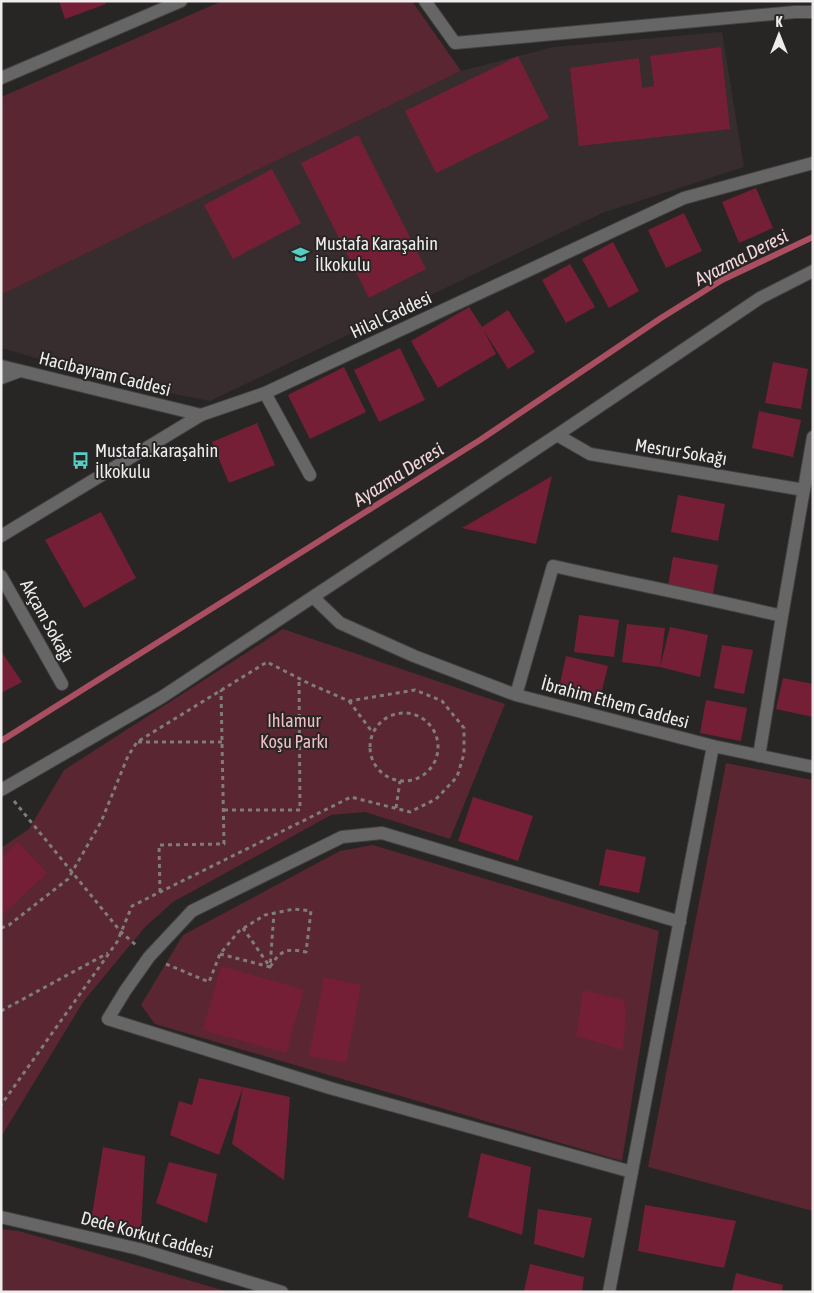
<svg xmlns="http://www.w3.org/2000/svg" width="814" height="1293" viewBox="0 0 814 1293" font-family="'Asap Condensed',sans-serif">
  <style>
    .built { fill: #372d2e }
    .green { fill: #592631 }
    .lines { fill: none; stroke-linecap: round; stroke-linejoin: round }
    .stream { stroke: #aa4f62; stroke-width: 6 }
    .building { fill: #751f36 }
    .minor-casing { stroke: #444141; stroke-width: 14 }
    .tertiary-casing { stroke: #444141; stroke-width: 14 }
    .path { stroke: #7f7c7c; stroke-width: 3; stroke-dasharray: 4 4; stroke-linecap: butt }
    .minor { stroke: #676666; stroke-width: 12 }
    .tertiary { stroke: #676666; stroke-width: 12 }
    .labels { text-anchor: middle; stroke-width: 4; stroke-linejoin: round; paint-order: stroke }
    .poi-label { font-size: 18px; fill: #efeced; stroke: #282525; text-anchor: start }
    .street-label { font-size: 18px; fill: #efeced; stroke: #282525 }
    .park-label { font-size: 18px; fill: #f1bec5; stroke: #282525 }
    .water-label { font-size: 19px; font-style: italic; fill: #f1d6da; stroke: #282525 }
  </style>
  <rect width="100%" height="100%" fill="#282525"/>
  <path class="built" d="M722 32 744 167 602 213 210 401 133 386 1 348V295L461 71 553 47Z"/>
  <path class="green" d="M222 1H412L461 71 1 295V97Z
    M283 629 505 704 450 839 365 812 331 815 173 902 145 927 83 1002 1 1137V848L29 829 64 770Z
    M726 763 813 780V1211L648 1167Z
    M373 845 659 931 622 1161 155 1024 141 1005 183 935 340 851Z
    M1 1229 19 1231 229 1292H1Z"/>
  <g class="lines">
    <path class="stream" d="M1 741 480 440 661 318 722 280 813 237"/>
  </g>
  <path class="building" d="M59 1H105L106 4 65 19Z
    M721 47 730 129 579 146 570 68 639 58 642 88 654 86 650 56Z
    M518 56 549 118 436 173 405 111Z
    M358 135 426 269 369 298 301 163Z
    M272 169 301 223 233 259 204 205Z
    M756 188 773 228 739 243 722 202Z
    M684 213 702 251 666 268 648 230Z
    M613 242 639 291 609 308 582 259Z
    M570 264 595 307 566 323 542 280Z
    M469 307 482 327 508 310 535 352 508 369 483 329 496 354 438 388 411 341Z
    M400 348 425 400 379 422 354 370Z
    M773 362 808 369 801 409 765 403Z
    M344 367 366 412 310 439 288 395Z
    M759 411 801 420 793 457 752 448Z
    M257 423 275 465 229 483 212 442Z
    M552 476 536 544 462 528Z
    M678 495 725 504 718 541 671 532Z
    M101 512 136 578 84 608 45 540Z
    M673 557 718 565 712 599 667 591Z
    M579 615 619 620 614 657 574 652Z
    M627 624 665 628 660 667 670 627 708 635 700 677 660 667 622 662Z
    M722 645 753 650 744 694 714 688Z
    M1 651 22 682 1 693Z
    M566 656 608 666 600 698 559 688Z
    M783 678 813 684V717L776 709Z
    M706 700 747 708 741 741 700 733Z
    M473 797 533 816 518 861 458 841Z
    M18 842 47 873 1 916V858Z
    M606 849 646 857 639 893 599 885Z
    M221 966 304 990 286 1053 203 1030Z
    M324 977 361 985 346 1063 309 1056Z
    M583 990 624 1000 626 1013 623 1050 576 1036Z
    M199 1078 243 1087 290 1097 284 1180 232 1144 243 1087 219 1155 170 1135 179 1101 192 1105Z
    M103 1147 145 1156 141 1232 91 1221Z
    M481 1153 531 1167 522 1235 468 1217Z
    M169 1162 217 1174 207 1223 156 1203Z
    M645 1205 736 1221 724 1268 638 1251Z
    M538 1209 592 1218 584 1258 534 1244Z
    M530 1264 584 1277 582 1292H527L524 1291Z
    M736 1273 783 1285 782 1292H732Z"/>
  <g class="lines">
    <defs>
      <path id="minor" d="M425 1 455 43 795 12H813
        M1 78 181 1
        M1 366 201 415
        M1 378 20 371
        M265 393 310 475
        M557 435 590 454 804 490
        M1 576 62 684
        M313 597 340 623 414 656 516 695 713 746 813 767
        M516 695 553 566C629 583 706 598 782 616L813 437
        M759 756 782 616
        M1 790 162 697 557 435 760 298 813 271
        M632 1172 330 1088 108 1019 125 991 149 957 192 911 342 837 382 833 680 922
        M1 1217 139 1249 282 1292
        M609 1292 713 746"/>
      <path id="tertiary" d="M1 536 201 415 265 393 684 198 813 163"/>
    </defs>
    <use href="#minor" class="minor-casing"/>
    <use href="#tertiary" class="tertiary-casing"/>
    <path class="path" d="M349 701 373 733
      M370 747a34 34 0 1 1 68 0a34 34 0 1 1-68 0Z
      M138 742H223
      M14 801 121 932 137 946
      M396 808 400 781
      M224 810H300L299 678
      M160 892 159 845 224 844 221 690
      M1 928 9 925 68 879 101 822 128 756 137 742 267 662 310 684 349 701 415 690 442 701 464 728V754L457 777 436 799 410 812 351 797 132 906 117 942 1 1105
      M220 954 270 967 274 913
      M166 964 209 982 220 954 239 931 265 915 294 909 311 911 306 952C286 948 281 950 270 967L243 928
      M1 1011 108 953"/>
    <use href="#minor" class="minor"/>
    <use href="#tertiary" class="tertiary"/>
  </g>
  <defs>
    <symbol id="school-bare" viewBox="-9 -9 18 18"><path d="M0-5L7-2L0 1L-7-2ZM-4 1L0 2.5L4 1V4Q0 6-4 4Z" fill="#55cec5" stroke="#282525" stroke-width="2.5" paint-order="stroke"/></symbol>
    <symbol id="bus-bare" viewBox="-9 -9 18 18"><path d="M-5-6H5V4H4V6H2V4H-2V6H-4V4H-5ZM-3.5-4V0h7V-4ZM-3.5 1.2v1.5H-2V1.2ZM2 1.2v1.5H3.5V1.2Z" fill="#55cec5" stroke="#282525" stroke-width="2.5" paint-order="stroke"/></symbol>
  </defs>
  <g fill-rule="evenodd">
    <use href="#school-bare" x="288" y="242" width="25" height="25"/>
    <use href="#bus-bare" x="68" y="448" width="25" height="25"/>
  </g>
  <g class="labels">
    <g class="poi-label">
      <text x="315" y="250">Mustafa Karaşahin<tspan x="315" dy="21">İlkokulu</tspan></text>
      <text x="95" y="457">Mustafa.karaşahin<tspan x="95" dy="21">İlkokulu</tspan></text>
    </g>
    <g class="street-label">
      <text transform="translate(391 315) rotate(-25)" y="6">Hilal Caddesi</text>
      <text transform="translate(105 374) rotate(14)" y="6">Hacıbayram Caddesi</text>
      <text transform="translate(681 452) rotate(9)" y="6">Mesrur Sokağı</text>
      <text transform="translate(47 621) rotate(61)" y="6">Akçam Sokağı</text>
      <text transform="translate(615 703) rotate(15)" y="6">İbrahim Ethem Caddesi</text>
      <text transform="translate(147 1235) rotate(15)" y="6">Dede Korkut Caddesi</text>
    </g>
    <g class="park-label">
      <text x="294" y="727">Ihlamur<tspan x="294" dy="21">Koşu Parkı</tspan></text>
    </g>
    <g class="water-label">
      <text transform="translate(741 257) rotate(-27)" y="7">Ayazma Deresi</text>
      <text transform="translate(398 474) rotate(-32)" y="7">Ayazma Deresi</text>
    </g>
  </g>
  <rect width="814" height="1293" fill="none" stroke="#efeced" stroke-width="5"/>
  <g transform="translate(779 35)" stroke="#282525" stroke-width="4" paint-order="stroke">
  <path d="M0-4L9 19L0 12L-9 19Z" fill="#efeced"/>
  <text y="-8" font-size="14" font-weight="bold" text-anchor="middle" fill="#efeced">K</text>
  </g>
</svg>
